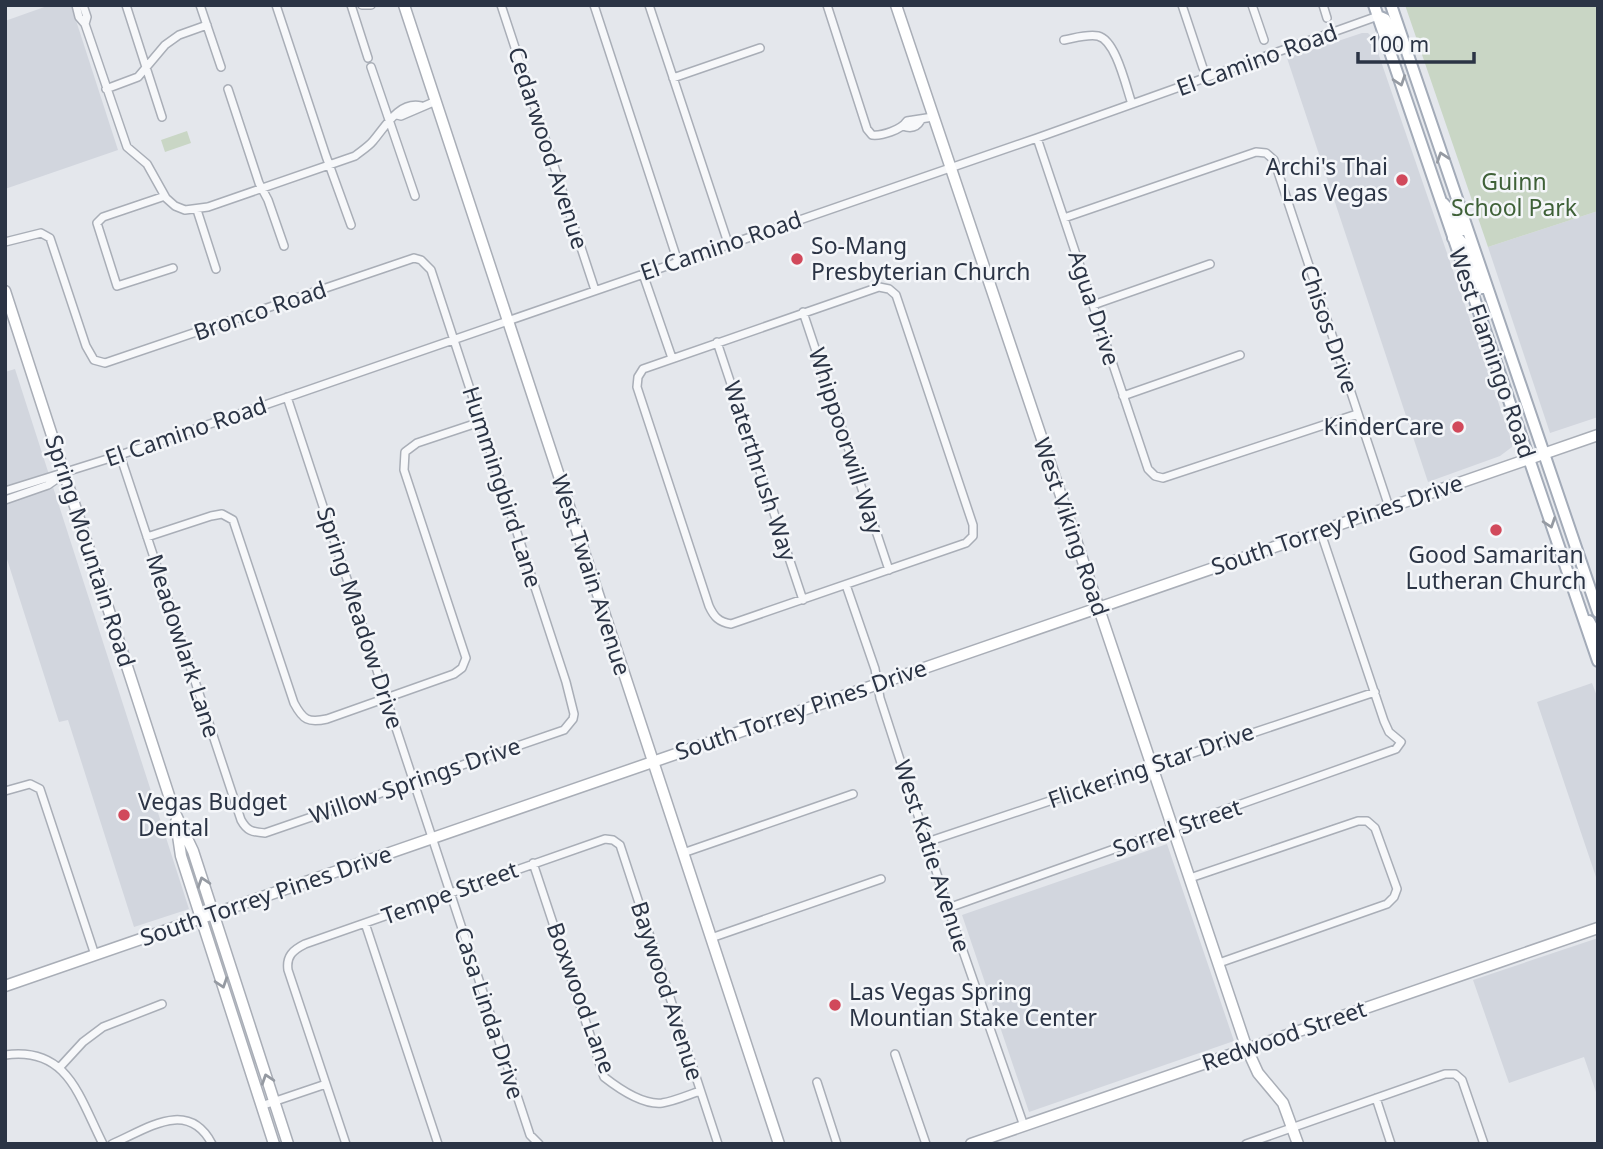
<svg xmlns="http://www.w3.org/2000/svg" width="1603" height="1149" viewBox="0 0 1603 1149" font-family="'Noto Sans',sans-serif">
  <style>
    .built { fill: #d2d6de }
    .green { fill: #c9d6c5 }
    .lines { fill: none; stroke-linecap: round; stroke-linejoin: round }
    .street-casing { stroke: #a9aeb7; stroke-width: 10 }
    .secondary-casing { stroke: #a9aeb7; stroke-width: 13 }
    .primary-casing { stroke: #a3abb8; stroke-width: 14 }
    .street { stroke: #f7f8fa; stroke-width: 7 }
    .secondary { stroke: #fff; stroke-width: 10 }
    .primary { stroke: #fff; stroke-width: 10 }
    .oneway { stroke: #959aa2 }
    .poi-dot { fill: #d1495b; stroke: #f4f6f9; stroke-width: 2.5 }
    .labels { text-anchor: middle; stroke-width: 5; stroke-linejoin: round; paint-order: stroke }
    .street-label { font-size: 23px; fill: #2b3445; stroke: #f4f6f9 }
    .poi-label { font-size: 23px; fill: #2b3445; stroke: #f4f6f9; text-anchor: start }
    .park-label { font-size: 23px; fill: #3f6138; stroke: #f4f6f9 }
  </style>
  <rect width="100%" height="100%" fill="#e4e7ec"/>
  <path class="built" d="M50 5H71L118 150 5 189V21Z
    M1362 33H1368L1373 38 1512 442V447L1500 456 1428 482 1287 58Z
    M1598 211V417L1550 433 1488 247Z
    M15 369 189 909 134 927 68 720 59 722 5 553V372Z
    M1592 683 1598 699V883L1537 702Z
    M1167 844 1234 1041 1029 1112 962 915Z
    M1598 938V1098L1584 1057 1509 1083 1473 980Z"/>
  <path class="green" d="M1405 5H1598V211L1488 247Z
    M187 131 191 143 165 152 161 140Z"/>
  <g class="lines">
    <defs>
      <path id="street" d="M76 5 79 17 85 24 127 147 147 164 166 198 175 206 185 210 208 207 355 156C361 151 368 147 373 141 385 127 399 101 421 106
        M83 5 87 17 85 24
        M126 5 162 117
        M200 5 221 67
        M276 5 326 156 351 225
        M351 5 368 58
        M362 5H371
        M501 5 595 290
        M594 5 678 262
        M649 5 728 243
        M827 5 867 129 872 135C882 136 901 130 907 121L933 117
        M1182 5 1203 68
        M1252 5 1264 40
        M1323 5 1327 18
        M1064 40C1075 38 1087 34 1098 36 1116 40 1126 87 1132 104
        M371 67 415 196
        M673 78 760 48
        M106 89 138 77 165 45 179 35 207 25
        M228 89 259 183 268 200 284 246
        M397 115 401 116 436 101
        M903 126C911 129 917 127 921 120
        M1037 138 1148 469 1155 476 1163 478 1357 414
        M165 196 103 217 97 223 117 286 173 268
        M197 210 216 269
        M1064 218 1256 152 1266 153 1274 160 1389 507
        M5 242 41 233 50 238 86 346 94 360 105 363 414 258 421 260 431 270 566 682 574 714 573 719 564 730 265 833C252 832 247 831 241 820L120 455
        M643 274 672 358
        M879 287 889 289 896 295 973 525V536L966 543 731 624C719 622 714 617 709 606L637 387 638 377 643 369Z
        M1093 305 1210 264
        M803 312 889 570
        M717 342 803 600
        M1123 396 1240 355
        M287 397 530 1135 539 1144
        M5 491 120 455 1037 138 1378 16
        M5 500 48 485 61 476
        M147 537 211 516 222 514 233 520 294 703C303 720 308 723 327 719L454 674 462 668 466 658 404 470 405 452 417 443 480 422
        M846 585 875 669 880 698 948 908 1024 1126
        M5 791 30 784 40 789 95 955
        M927 842 1375 692
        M683 853 853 794
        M533 863 604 1077C618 1088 643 1105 662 1103 675 1101 688 1095 700 1091
        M1190 878 1358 821H1367L1375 828 1397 889 1394 897 1387 904 1219 963
        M948 908 1396 749 1401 742 1389 732 1384 721 1320 530
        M365 923 438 1144
        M711 938 881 879
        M895 1054 926 1144
        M5 1055C68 1046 79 1097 103 1144
        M60 1067 83 1042 103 1027 162 1004
        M817 1082 837 1144
        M1376 1098 1391 1144
        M261 1106 326 1084
        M112 1144C147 1129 188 1098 212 1144
        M346 1144 288 970C286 956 293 950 305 944L605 839 613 840 620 845 718 1144
        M1246 1144 1445 1074H1455L1462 1080 1484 1144"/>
      <path id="secondary" d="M404 5 779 1144
        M896 5 1247 1049 1258 1073 1283 1103 1298 1144
        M5 291 174 811 193 851 288 1144
        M176 822 181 856 274 1144
        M5 986 1598 435
        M971 1144 1598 928"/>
      <path id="primary" d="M1374 5 1598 661
        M1391 5 1598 612
        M1378 16 1385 19 1393 37 1404 43
        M1443 203 1454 215 1461 230H1467
        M1453 238 1457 237C1471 249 1472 273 1482 288
        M1589 621 1598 638"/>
    </defs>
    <use href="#street" class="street-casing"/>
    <use href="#secondary" class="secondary-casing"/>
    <use href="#primary" class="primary-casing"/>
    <use href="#street" class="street"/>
    <use href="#secondary" class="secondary"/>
    <use href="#primary" class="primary"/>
  </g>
  <defs><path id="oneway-chevron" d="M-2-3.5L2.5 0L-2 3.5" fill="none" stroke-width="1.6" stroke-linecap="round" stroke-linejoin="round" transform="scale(1.75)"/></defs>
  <g class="oneway">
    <use href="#oneway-chevron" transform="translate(1400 81) rotate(71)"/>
    <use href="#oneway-chevron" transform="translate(1442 157) rotate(-109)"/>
    <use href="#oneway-chevron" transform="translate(1550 523) rotate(71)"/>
    <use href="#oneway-chevron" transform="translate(203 882) rotate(-108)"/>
    <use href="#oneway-chevron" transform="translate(222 983) rotate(72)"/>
    <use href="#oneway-chevron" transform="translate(267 1079) rotate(-108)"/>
  </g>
  <g class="poi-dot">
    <circle cx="1402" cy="180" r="7"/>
    <circle cx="797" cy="259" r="7"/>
    <circle cx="1458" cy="427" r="7"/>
    <circle cx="1496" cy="530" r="7"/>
    <circle cx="124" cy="815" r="7"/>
    <circle cx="835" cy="1005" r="7"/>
  </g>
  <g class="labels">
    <g class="street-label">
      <text transform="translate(1257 60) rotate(-20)" y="8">El Camino Road</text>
      <text transform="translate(548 148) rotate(72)" y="8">Cedarwood Avenue</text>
      <text transform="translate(721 246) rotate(-19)" y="8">El Camino Road</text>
      <text transform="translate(1094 308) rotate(72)" y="8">Agua Drive</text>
      <text transform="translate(260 311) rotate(-19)" y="8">Bronco Road</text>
      <text transform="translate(1329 329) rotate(71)" y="8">Chisos Drive</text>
      <text transform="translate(1492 353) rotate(71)" y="8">West Flamingo Road</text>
      <text transform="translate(186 432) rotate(-19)" y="8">El Camino Road</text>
      <text transform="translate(846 441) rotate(72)" y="8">Whippoorwill Way</text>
      <text transform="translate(760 471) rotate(72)" y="8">Waterthrush Way</text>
      <text transform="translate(502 487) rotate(72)" y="8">Hummingbird Lane</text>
      <text transform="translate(1337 525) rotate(-19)" y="8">South Torrey Pines Drive</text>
      <text transform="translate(1071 527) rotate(71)" y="8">West Viking Road</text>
      <text transform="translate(90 551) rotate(72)" y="8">Spring Mountain Road</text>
      <text transform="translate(591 575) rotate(72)" y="8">West Twain Avenue</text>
      <text transform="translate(360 618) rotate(72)" y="8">Spring Meadow Drive</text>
      <text transform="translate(183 646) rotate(72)" y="8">Meadowlark Lane</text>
      <text transform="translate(801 710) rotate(-19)" y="8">South Torrey Pines Drive</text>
      <text transform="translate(1151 766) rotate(-19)" y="8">Flickering Star Drive</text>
      <text transform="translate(415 781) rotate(-19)" y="8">Willow Springs Drive</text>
      <text transform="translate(1177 828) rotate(-19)" y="8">Sorrel Street</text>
      <text transform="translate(932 856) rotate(72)" y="8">West Katie Avenue</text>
      <text transform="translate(450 893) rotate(-20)" y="8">Tempe Street</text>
      <text transform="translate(266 896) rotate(-19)" y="8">South Torrey Pines Drive</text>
      <text transform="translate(667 991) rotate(72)" y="8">Baywood Avenue</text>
      <text transform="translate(581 998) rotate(70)" y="8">Boxwood Lane</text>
      <text transform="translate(489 1013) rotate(72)" y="8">Casa Linda Drive</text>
      <text transform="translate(1284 1036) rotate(-19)" y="8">Redwood Street</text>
    </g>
    <g class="poi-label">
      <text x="1388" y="175" text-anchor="end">Archi's Thai<tspan x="1388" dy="26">Las Vegas</tspan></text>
      <text x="811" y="254">So-Mang<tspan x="811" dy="26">Presbyterian Church</tspan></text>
      <text x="1444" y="435" text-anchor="end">KinderCare</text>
      <text x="1496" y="563" text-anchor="middle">Good Samaritan<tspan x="1496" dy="26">Lutheran Church</tspan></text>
      <text x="138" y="810">Vegas Budget<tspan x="138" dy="26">Dental</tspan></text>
      <text x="849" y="1000">Las Vegas Spring<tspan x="849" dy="26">Mountian Stake Center</tspan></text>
    </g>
    <g class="park-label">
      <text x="1514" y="190">Guinn<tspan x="1514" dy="26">School Park</tspan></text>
    </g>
  </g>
  <rect width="1603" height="1149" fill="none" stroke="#2b3445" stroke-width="14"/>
  <path d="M1358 52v10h116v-10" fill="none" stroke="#2b3445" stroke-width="3.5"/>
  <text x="1368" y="52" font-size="21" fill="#2b3445" stroke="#f4f6f9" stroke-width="5" paint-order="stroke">100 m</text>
</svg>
